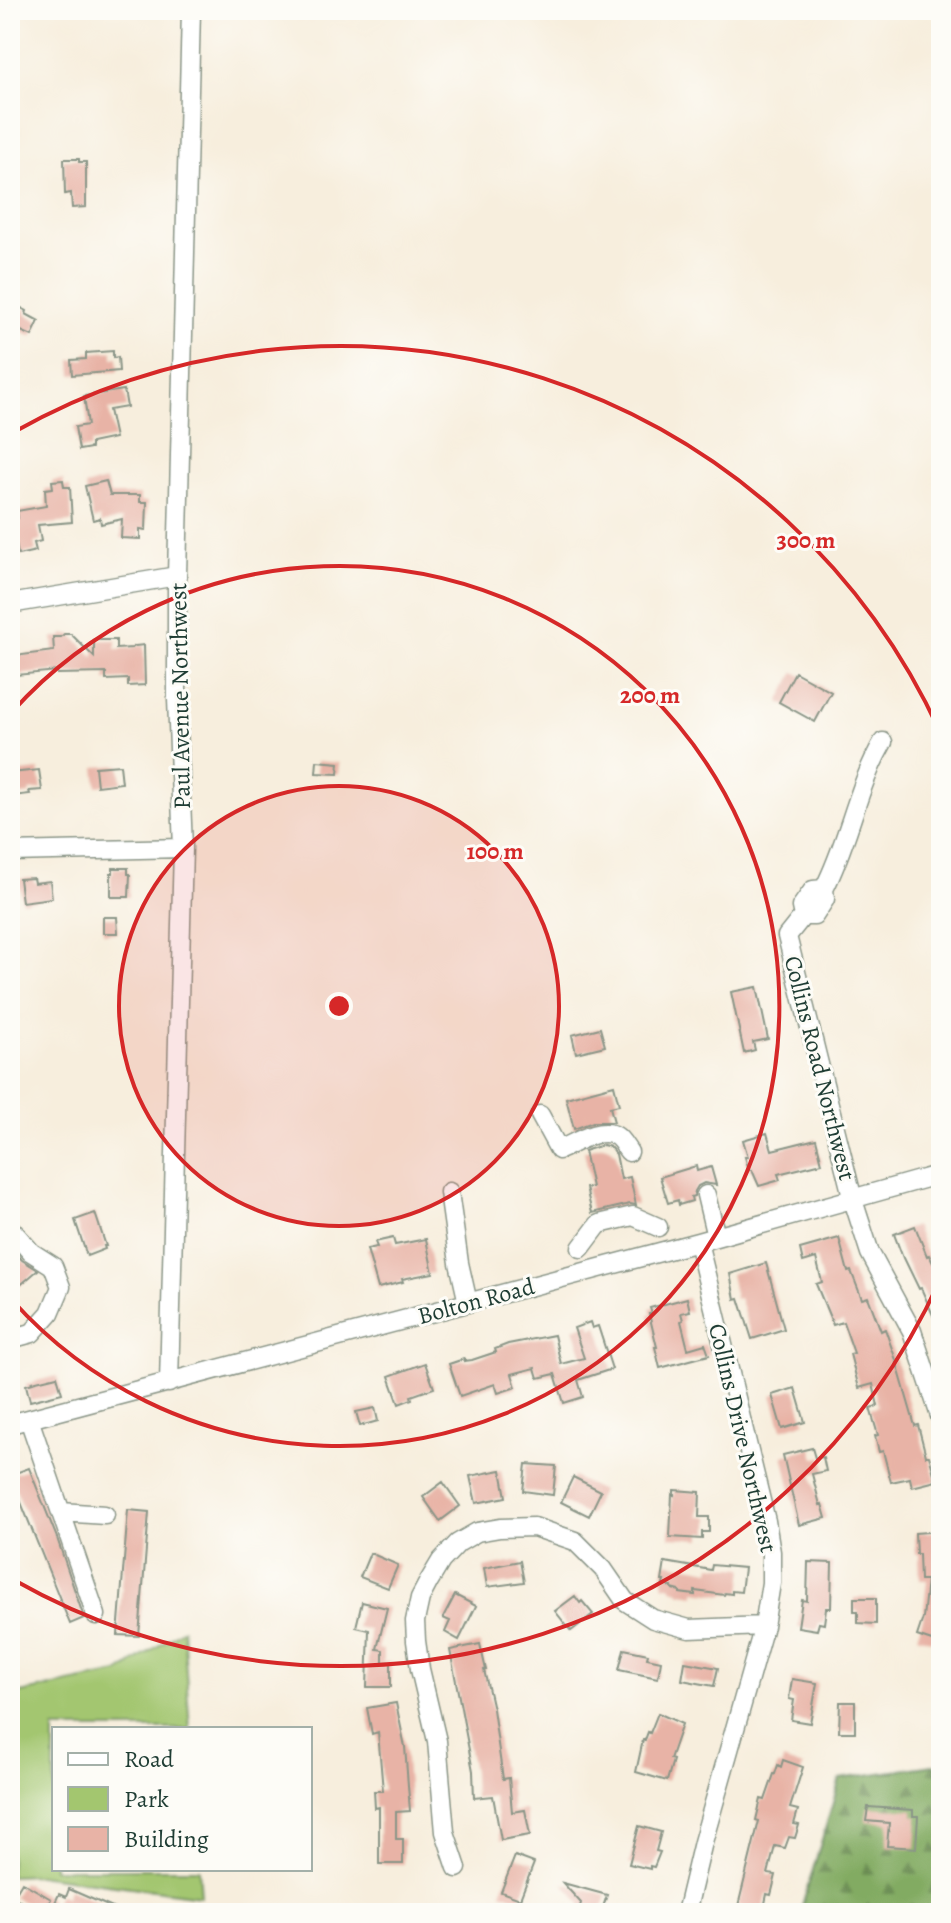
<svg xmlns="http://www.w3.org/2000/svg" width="951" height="1923" viewBox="0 0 951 1923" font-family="Alegreya,serif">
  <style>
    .forest { fill: url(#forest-firs); stroke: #50744b; stroke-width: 2 }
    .park { fill: #a3c66f; stroke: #618252; stroke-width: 2 }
    .building { fill: #e8b3a6 }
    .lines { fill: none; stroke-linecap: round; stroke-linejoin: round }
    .minor-casing { stroke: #8b9688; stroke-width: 21 }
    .minor { stroke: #fff; stroke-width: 18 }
    .ring { fill: none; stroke: #d62828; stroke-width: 4 }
    .labels { text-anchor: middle; stroke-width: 6; stroke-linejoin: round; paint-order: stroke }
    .street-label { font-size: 24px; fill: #1f3d34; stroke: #fdfcf7 }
    .centre { fill: #d62828; stroke: #fdfcf7; stroke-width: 4 }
    .ring-label { font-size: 24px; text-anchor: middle; font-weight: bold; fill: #d62828; stroke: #fdfcf7; stroke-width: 6; stroke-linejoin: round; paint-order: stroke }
  </style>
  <defs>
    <pattern id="forest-firs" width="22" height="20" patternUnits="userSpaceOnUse" patternTransform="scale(2)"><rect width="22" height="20" fill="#82ab62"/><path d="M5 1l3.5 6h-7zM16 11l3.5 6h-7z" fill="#6a8c52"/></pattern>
  </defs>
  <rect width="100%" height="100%" fill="#fdfcf7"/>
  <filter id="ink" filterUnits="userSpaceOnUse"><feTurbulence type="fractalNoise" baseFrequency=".0125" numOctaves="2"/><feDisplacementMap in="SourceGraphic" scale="16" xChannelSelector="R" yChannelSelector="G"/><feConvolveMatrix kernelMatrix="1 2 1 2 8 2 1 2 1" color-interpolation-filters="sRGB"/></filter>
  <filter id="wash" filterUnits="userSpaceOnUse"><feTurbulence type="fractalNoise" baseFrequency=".006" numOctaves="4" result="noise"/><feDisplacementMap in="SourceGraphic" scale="32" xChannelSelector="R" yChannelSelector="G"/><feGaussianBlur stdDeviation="1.8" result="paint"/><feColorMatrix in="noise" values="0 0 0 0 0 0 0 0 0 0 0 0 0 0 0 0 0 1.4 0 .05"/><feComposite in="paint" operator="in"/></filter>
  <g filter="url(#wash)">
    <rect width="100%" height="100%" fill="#f7eedd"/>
    <path class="forest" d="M941 1764V1913H800L840 1779Z"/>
    <path class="park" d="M183 1629 190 1729H54V1869H199L201 1896 37 1875 10 1876V1695L118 1673Z"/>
    <g id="blocks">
      <path class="building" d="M64 159H79V162H86V207L72 208 71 193 65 194Z
        M10 302 27 311 26 314 39 321 32 336 10 326Z
        M113 351V358L118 357 119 371 72 375 71 360 86 359V353Z
        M124 390 127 407 109 410 115 438 91 443V448L79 450 75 427 88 425 84 396Z
        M63 480 64 487H70L72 522 38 525 41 541 34 543 36 551 18 555 12 519 18 518 17 511 46 506 45 489 53 488 52 481Z
        M106 481 110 495H140V502H147L146 530 140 529V539L121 538 122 519 101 524 100 518 93 520 85 486Z
        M64 634H71L94 657V640H116V649L132 648 135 646 144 645 145 685 128 686V679L106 680V673L57 674V671L16 675 14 656 54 651 53 637H61Z
        M795 672 831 692 815 722 779 702Z
        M317 761 339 763 338 774 316 773Z
        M120 765 122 783 97 786 95 767Z
        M39 770 42 790 29 791 30 794 13 796 11 773Z
        M113 868H128V874H130L129 897H111V873H113Z
        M33 878 34 883 50 881 52 898 22 902 19 879Z
        M103 917H117L118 933H103Z
        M757 987 768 1039 753 1042 755 1050 744 1053 731 992Z
        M600 1028 605 1046 576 1053 572 1035Z
        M614 1085 619 1105 610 1107 614 1122H593L574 1129 566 1098Z
        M767 1133 772 1150 816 1139 822 1163 778 1174 780 1180 759 1186 752 1170H749L745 1157H748L743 1140Z
        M603 1145 610 1147 616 1154 621 1179 630 1177 636 1205 630 1204 592 1213 586 1188 592 1187 584 1151Z
        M696 1166 697 1171 711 1167 716 1185 704 1183 698 1186 695 1191 694 1196 691 1197 692 1201 679 1205 678 1200 668 1203 660 1177Z
        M95 1213 106 1246H104L105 1249 87 1256 75 1220Z
        M915 1226 927 1256 929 1255 933 1263 941 1259V1333L921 1288 919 1289 904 1258H903L894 1234Z
        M393 1238 395 1245 426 1239 433 1273 402 1279 403 1282 378 1288 367 1249 377 1247 375 1242Z
        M839 1238 848 1272 851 1271 862 1299 868 1297 881 1331 885 1329 896 1360 915 1426 918 1425 926 1456H929L936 1481 912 1487 910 1478 891 1482 883 1451 879 1452 875 1436 878 1435 870 1408 878 1406 873 1384 859 1388 850 1354 854 1353 843 1322 833 1325 816 1284 822 1282 816 1258 803 1262 800 1249Z
        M10 1246 22 1260 38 1270 10 1294Z
        M766 1263 784 1329 752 1339 739 1298 735 1299 730 1274Z
        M687 1298 690 1311 681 1313 683 1320 681 1321 688 1349 705 1344 709 1355 660 1368 655 1347H657L649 1314H652L650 1308Z
        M590 1322 592 1328 598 1326 612 1369 578 1380 583 1397 564 1403 555 1374 538 1378 535 1368 512 1374 516 1387 498 1393 495 1384 460 1396 449 1364 464 1359V1361L472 1360 496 1352 495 1349 508 1344 554 1335 561 1364 584 1358 574 1328Z
        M425 1363 434 1388 411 1396 412 1399 399 1404 389 1376Z
        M57 1376 62 1393 30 1401 26 1385 33 1383 32 1382Z
        M795 1388 805 1422 782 1429 772 1395Z
        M375 1408 378 1421 360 1426 356 1412Z
        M812 1448 815 1458 823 1457 826 1471 812 1474 820 1505 822 1504 826 1518 799 1525 783 1455Z
        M526 1464 556 1466 553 1495 523 1491Z
        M29 1468 57 1538 84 1618 70 1624 10 1475Z
        M501 1470 506 1497 476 1503 470 1476Z
        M573 1477 601 1491 589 1516 561 1502Z
        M443 1482 460 1506 440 1521 423 1497Z
        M674 1490 700 1492 699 1517H709V1532H702V1539L670 1537 672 1494 674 1495Z
        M128 1510 149 1512 139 1636 118 1635Z
        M941 1531V1644L917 1636 923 1618 927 1580H920L919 1554H916L915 1533Z
        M370 1553 398 1565 388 1588 360 1577Z
        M520 1561 524 1582 487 1587 484 1568Z
        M665 1562 711 1570 712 1565 744 1568 741 1592 732 1591V1594L725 1593 724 1595 695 1591V1595L680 1593V1591L672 1589V1587L663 1585 664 1581H662Z
        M808 1562 832 1563 831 1608H826L824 1624 819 1623 817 1630 798 1627 802 1600 807 1601Z
        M455 1595 476 1606 459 1640 445 1632 450 1621 443 1618Z
        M575 1596 580 1603 582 1601 593 1614 571 1631 555 1611Z
        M854 1598H876V1624L858 1623V1611H854Z
        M362 1602 387 1608 377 1649 383 1650V1662H391V1687H367L369 1630 356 1627Z
        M480 1644 486 1670H484L493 1709 503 1779 509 1778 512 1812 525 1810 530 1835 501 1840 493 1796 474 1798 473 1771 450 1650Z
        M624 1649 648 1654 647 1658 661 1661 658 1678 619 1670Z
        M685 1662 718 1668 714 1686 682 1680Z
        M792 1679 817 1683 810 1723 791 1720 794 1700 789 1699Z
        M840 1702H855V1732H839Z
        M396 1703 405 1747 410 1811 396 1812V1839H403V1864H379V1807L375 1808 374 1791H383L378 1732 372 1734 367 1708Z
        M658 1713 682 1724 670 1759 673 1760 667 1781 636 1772 643 1740H645L648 1732 650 1733Z
        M783 1760 803 1767 790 1808 798 1810 794 1824 799 1825 795 1838 789 1837 785 1848 775 1846 768 1874 776 1875 771 1895 767 1894 763 1913H748L749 1909 738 1906 759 1821 756 1820 761 1799 765 1800 774 1774H775L778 1765 781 1767Z
        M868 1807 913 1810V1816H918L916 1848 887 1846 889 1823 866 1821Z
        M639 1826 661 1832 656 1851 660 1852 654 1867 650 1866V1869L629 1864Z
        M515 1856 534 1863 520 1899 501 1892Z
        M22 1882 51 1899 43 1913 13 1897Z
        M563 1883 607 1895 601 1913H578L581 1903Z
        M69 1889 124 1913H75L65 1908 62 1913 52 1909 59 1894 66 1897Z"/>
    </g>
  </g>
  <g filter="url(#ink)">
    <use href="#blocks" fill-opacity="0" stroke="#8b9688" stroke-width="2"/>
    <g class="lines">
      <defs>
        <path id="minor" d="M10 604 177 576
          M10 852 183 848
          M824 889C849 841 856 789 883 742
          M803 916 801 907 813 890 824 889 825 899 814 916H803L787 936 853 1200 870 1253 912 1331 941 1419
          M540 1115 559 1150C575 1143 600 1126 616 1136 621 1139 625 1147 629 1152
          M449 1192 459 1263 468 1303
          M706 1195 716 1237
          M10 1228 31 1252 53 1266 61 1287 50 1313 32 1333 10 1339
          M581 1248 599 1224 633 1216 658 1227
          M169 1383 183 848 177 699V576L191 10
          M29 1419 96 1615
          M10 1424 698 1242 941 1174
          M61 1512 105 1515
          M457 1868 445 1832 437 1741 420 1669 416 1641 415 1621 420 1598 429 1581 441 1561 458 1543 477 1532 500 1528 534 1527 575 1541 603 1569 625 1601 653 1619 689 1629 764 1626
          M686 1913 703 1842 764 1626 771 1583V1552L766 1521 698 1242"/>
      </defs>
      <use href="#minor" class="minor-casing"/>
      <use href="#minor" class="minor"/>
    </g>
  </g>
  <circle cx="339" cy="1006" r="220" fill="#d62828" fill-opacity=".12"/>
  <g class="ring">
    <circle cx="339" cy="1006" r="220"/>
    <path d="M12 712A440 440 0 1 1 12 1300"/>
    <path d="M940 1280A660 660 0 0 1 14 1580M14 432A660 660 0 0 1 940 732"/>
  </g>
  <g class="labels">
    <g class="street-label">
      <text transform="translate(180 696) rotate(-91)" y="8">Paul Avenue Northwest</text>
      <text transform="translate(820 1068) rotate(76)" y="8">Collins Road Northwest</text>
      <text transform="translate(476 1301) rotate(-15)" y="8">Bolton Road</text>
      <text transform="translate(743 1438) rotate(77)" y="8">Collins Drive Northwest</text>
    </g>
  </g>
  <circle cx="339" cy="1006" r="12" class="centre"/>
  <g class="ring-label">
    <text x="806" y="548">300 m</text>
    <text x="650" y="703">200 m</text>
    <text x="495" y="859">100 m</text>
  </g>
  <rect width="951" height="1923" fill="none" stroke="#fdfcf7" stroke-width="40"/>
  <rect x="52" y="1727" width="260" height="144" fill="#fdfcf7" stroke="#a4b0a9" stroke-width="2"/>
  <rect x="68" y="1753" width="40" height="12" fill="#ffffff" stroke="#a4b0a9" stroke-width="2"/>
  <text x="124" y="1767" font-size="24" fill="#1f3d34">Road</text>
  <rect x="68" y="1787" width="40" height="24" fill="#a3c66f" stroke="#a4b0a9" stroke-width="2"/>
  <text x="124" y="1807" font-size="24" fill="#1f3d34">Park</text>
  <rect x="68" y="1827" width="40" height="24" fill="#e8b3a6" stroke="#a4b0a9" stroke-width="2"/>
  <text x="124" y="1847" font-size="24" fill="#1f3d34">Building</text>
</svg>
